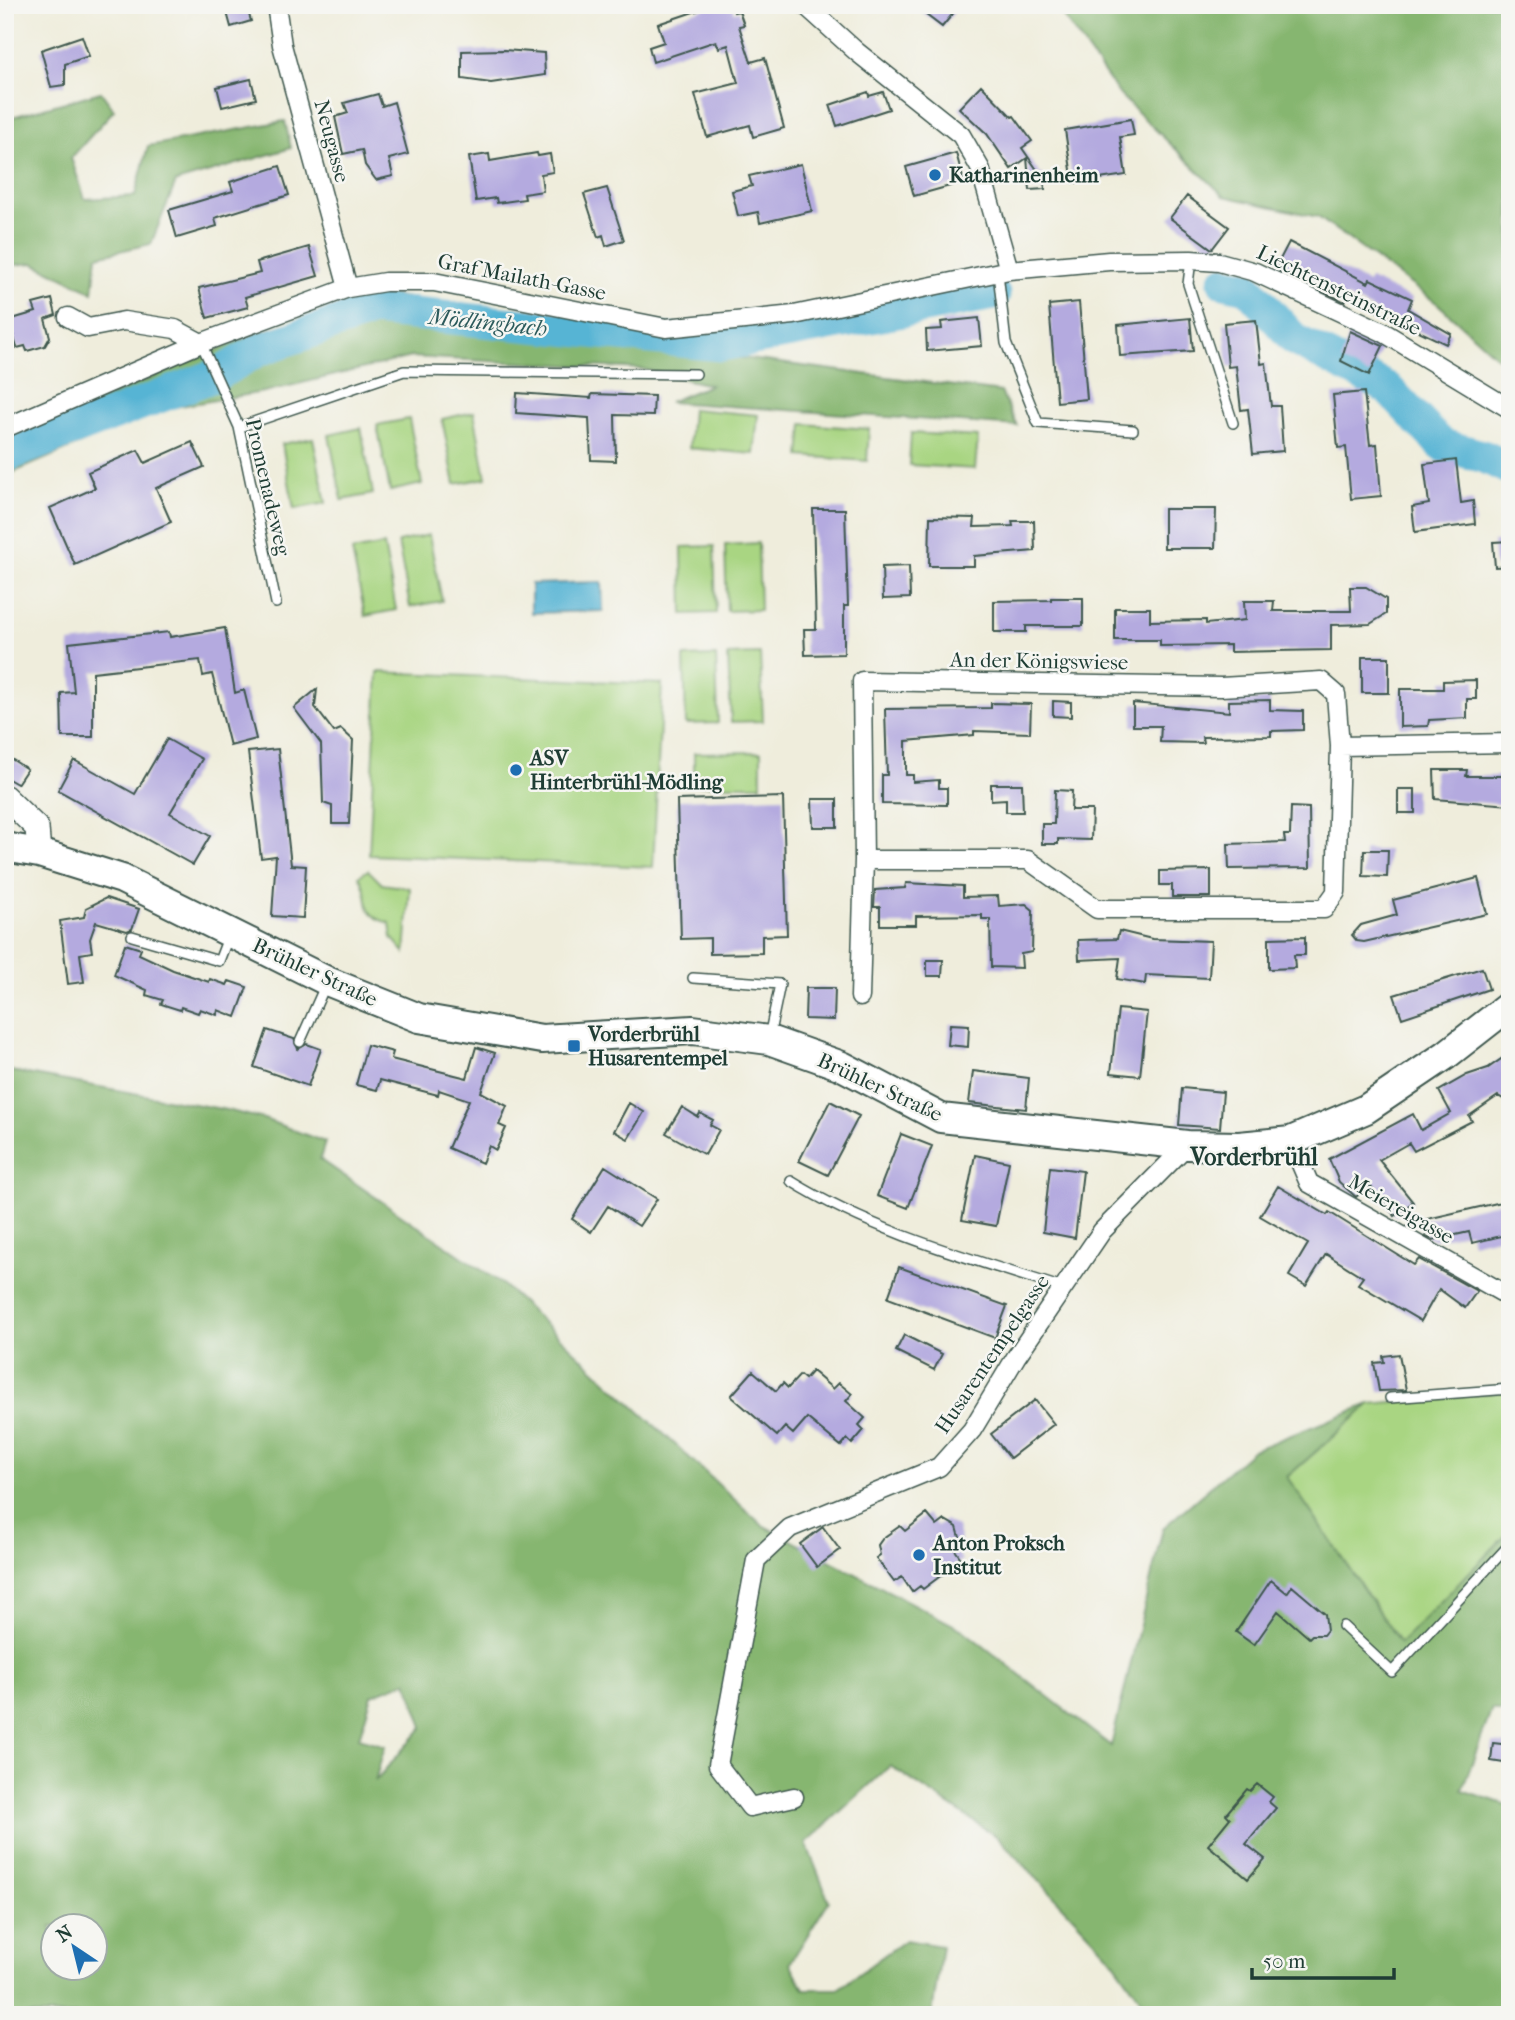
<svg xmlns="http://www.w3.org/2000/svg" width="1515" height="2020" viewBox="0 0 1515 2020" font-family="'IM FELL French Canon',serif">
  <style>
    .green { fill: #a9d582; stroke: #64895b; stroke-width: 2 }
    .forest { fill: #86b670; stroke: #527a52; stroke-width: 2; fill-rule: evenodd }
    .water { fill: #56b4d4; stroke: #3a7884; stroke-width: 2 }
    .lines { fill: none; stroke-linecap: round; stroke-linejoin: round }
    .river { stroke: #56b4d4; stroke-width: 33 }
    .building { fill: #b4aadf }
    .service-casing { stroke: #3e574d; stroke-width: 12 }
    .minor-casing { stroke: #3e574d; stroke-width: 21 }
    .tertiary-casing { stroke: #3e574d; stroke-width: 26 }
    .primary-casing { stroke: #3e574d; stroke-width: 32 }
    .service { stroke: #fff; stroke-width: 9 }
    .minor { stroke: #fff; stroke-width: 18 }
    .tertiary { stroke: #fff; stroke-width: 23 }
    .primary { stroke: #fff; stroke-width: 28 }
    .poi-dot { fill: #1f6fb2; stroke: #f6f6f2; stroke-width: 2.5 }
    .labels { text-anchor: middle; stroke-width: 5; stroke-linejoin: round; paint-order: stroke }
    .street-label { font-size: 21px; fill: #1f3d34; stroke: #f6f6f2 }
    .poi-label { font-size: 21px; font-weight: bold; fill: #1f3d34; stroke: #f6f6f2; text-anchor: start }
    .water-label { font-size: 23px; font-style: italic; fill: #2d5b5c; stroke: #f6f6f2 }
    .quarter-label { font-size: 24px; font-weight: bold; fill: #1f3d34; stroke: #f6f6f2 }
  </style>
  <rect width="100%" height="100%" fill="#f6f6f2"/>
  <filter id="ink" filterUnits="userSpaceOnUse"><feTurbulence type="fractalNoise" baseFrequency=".0143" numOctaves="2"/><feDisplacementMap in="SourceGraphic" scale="14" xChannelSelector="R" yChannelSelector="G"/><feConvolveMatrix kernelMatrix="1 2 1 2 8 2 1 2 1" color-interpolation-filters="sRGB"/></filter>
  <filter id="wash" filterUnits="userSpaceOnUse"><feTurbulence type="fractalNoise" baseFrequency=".00686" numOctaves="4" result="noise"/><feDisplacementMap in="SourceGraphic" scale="28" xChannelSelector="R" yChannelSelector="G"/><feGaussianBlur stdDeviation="1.57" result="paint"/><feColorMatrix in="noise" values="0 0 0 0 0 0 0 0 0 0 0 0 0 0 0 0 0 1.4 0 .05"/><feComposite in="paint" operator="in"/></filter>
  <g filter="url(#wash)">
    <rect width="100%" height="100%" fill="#efeddc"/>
    <path class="green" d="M692 409 758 415 754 454 689 448Z
      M474 412 486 478 455 484 442 419Z
      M409 419 422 484 390 491 377 425Z
      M803 424 869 429 867 461 800 456Z
      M361 428 373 494 342 500 329 435Z
      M911 433 978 437 975 469 909 465Z
      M313 438 326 503 294 509 282 444Z
      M429 535 442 601 410 607 398 542Z
      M758 543 760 610 727 611 725 545Z
      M384 545 396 610 365 616 352 551Z
      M714 546 716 613 683 614 682 547Z
      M760 654 763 721 731 722 728 655Z
      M716 656 718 723 686 724 684 657Z
      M378 672 662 684 653 867 369 855Z
      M761 752V785H694V753Z
      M368 870 382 884 410 888 405 953 392 938 390 923C356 914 374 899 359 876Z
      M1510 1391V1531L1401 1644 1287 1477 1370 1404Z"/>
    <path class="forest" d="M1055 5H1510V369L1438 304 1318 217 1224 196 1120 95Z
      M101 92 114 110 71 158 85 199 135 196 148 146 285 121 291 148 176 182 151 244 97 256 93 292 33 263 5 266V119Z
      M392 295 704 353 1001 392 1017 426 669 402 710 385 642 369 411 357 264 392 162 409 5 476V440L259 332Z
      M5 1070 222 1109 264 1119 325 1142 320 1159 502 1284 762 1525 963 1630 1111 1746 1163 1528 1253 1450 1370 1404 1287 1477 1400 1643 1510 1531V1714L1492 1709 1462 1790 1510 1806V2015H1152L1109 1955 999 1838 890 1766 806 1843 829 1901 790 1963 804 1989H838L905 1940 942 1946 932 2015H5ZM407 1681 423 1727 375 1781 385 1746 359 1738 372 1695ZM52 1926H94V1968H52Z"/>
    <path class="water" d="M602 582 603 611 531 613V584Z"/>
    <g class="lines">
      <path class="river" d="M1224 282 1247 287 1295 340 1387 388 1442 445 1485 457 1510 469
        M5 456 216 375 259 350 373 310 721 345 994 294"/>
    </g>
    <g id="blocks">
      <path class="building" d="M225 5H246L251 21 231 27Z
        M714 5H732L734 12 739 11 744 25 739 26 751 62 765 58 784 128 753 137 750 125 707 137 695 94 738 83 728 45 719 48 716 41 653 62 649 47 664 42 658 24Z
        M913 5H960L942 27Z
        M82 36 89 56 65 64V85L51 87 41 50Z
        M504 50 544 53 545 75 491 83 462 79V51Z
        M251 79 256 99 222 107 217 87Z
        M981 85 1012 117 1014 116 1032 141 1022 148 1040 174H1043L1045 189 1030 190 1027 158 1011 169 987 134 959 108Z
        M868 92 869 96 883 92 889 109 837 126 830 105Z
        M378 94 382 106 394 102 408 154 389 159 393 176 376 180 365 165 362 150 343 154 335 117 348 113 344 103Z
        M1131 119 1134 135 1120 137 1126 175 1073 183 1065 130Z
        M537 153 538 156 550 154 553 172 541 174 543 191 524 194 525 199 497 203 496 198 476 201 469 157 489 154 490 161Z
        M956 153 964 182 914 196 906 167Z
        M801 164 812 211 760 223 758 212 738 216 732 191 752 186 749 176Z
        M280 166 289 195 215 218 217 226 177 238 169 210 233 191 230 182Z
        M607 188 624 240 606 246 603 235 598 237 584 194Z
        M1187 196 1229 227 1212 249 1170 218Z
        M1289 242 1368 283 1370 279 1412 299 1408 309 1451 334 1446 344 1347 297 1345 302 1275 269Z
        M309 247 318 276 245 297 248 307 207 318 199 288 260 273 257 262Z
        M52 299 56 315 45 319 50 337 45 346 27 351 25 346 17 348 9 320 36 312 33 304Z
        M1079 302 1087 399 1057 402 1049 305Z
        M979 318 982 346 927 351 926 330 942 329 941 322Z
        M1190 318 1193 351 1120 356 1118 325Z
        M1256 320 1261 364 1266 363 1271 406H1280L1283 451 1253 454 1248 409 1241 410 1236 366 1228 367 1224 323Z
        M1350 331 1383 346 1369 375 1341 361Z
        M1364 392 1370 445 1377 444 1381 496 1351 499 1346 447 1338 448 1333 395Z
        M517 393 591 398 592 394 654 396 653 416 615 415 616 461 591 460 589 418 516 413Z
        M192 442 204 467 156 488 171 522 75 565 50 508 95 488 88 472 138 450 145 463Z
        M1456 460 1461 503 1473 501 1475 524 1415 532 1412 507 1429 504 1424 464Z
        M813 509H845L848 606H844V654L805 655 804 629H816Z
        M1164 509H1216L1215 548H1164Z
        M930 517 975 518 974 527 1013 526 1012 521H1034L1035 551 974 556V566H929Z
        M1510 541V566L1495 567 1493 542Z
        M909 566 910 598 883 599 882 567Z
        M1350 587H1366L1386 599V614L1370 624 1331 625V650L1230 652V645L1160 646V640H1115V608H1150V621L1206 620V624L1245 620 1244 601H1274L1273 611H1351Z
        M1051 598H1083V626H1026V632H994V601L1051 600Z
        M225 628 235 693 244 690 256 739 230 746 212 674 203 676 200 660 93 672V737H62L61 693 74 692 69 643 169 632 170 637Z
        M1362 657H1389V693H1362Z
        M1476 680V699H1467V718L1429 720 1428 726 1400 727V689H1443V681Z
        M317 689 315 707 334 732 341 729 353 740 349 824H332V806L323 803 321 744 294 708Z
        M1270 700V710L1303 711V730L1271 731V736L1202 737 1203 743 1160 742 1161 726H1133V703L1229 712V701Z
        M1053 701 1071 702V717L1053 716Z
        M991 703 1031 704 1030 733 974 731V735L906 741V775H913V782L939 780V788H947V805L882 804V775H887L885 709 991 708Z
        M167 739 202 759 170 813 210 836 193 865 58 790 74 760 135 794Z
        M278 749 291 865 306 866 303 918 272 916 276 856 261 858 248 752Z
        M5 755 27 769 17 784 5 777Z
        M1434 770H1467L1466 776H1510V805L1435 799Z
        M991 784H1022L1023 812H1006V799L991 800Z
        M1398 789H1415V813H1398Z
        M1055 790 1072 791 1071 810H1092L1091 840 1058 839V844H1042V824H1054Z
        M783 797 787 935 762 936V953L710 954V938L681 939 677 800Z
        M812 799H837V827H813Z
        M1291 807 1309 808 1310 868 1229 869 1228 844 1285 842 1284 835H1290Z
        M1364 850H1388L1387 877 1363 876Z
        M1211 870V897H1172V885H1160V871Z
        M1478 878 1487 914 1364 942 1357 941 1352 935 1361 925 1397 915 1393 900Z
        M906 883 963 886V897L998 896 999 906 1026 904 1033 910 1032 952 1021 954 1022 968 991 967 990 919H982V915L916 916V925H880V907H874L875 890 905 888Z
        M106 898 139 909 132 929 127 931 96 922 90 939 92 952 80 954 84 982 68 984 60 921 84 917 86 908Z
        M1119 931 1152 939 1211 941 1209 978 1146 975 1145 984 1117 979 1120 958 1079 960 1078 940 1117 939Z
        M1305 937V955H1294L1295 968 1269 969V938Z
        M125 944 141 949 139 954 173 970 209 982 210 979 227 985 229 981 247 987 236 1017 218 1010 217 1015 200 1009 198 1013 181 1007 180 1010 161 1004 163 1000 146 995 147 990 114 975Z
        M927 960H943L942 976H927Z
        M1482 968 1489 989 1402 1018 1394 995Z
        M806 988H835L834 1020 805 1019Z
        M1118 1009 1147 1012 1140 1076 1111 1073Z
        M950 1024 969 1025 968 1047 948 1045Z
        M267 1030 294 1039 298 1049 307 1044 321 1049 308 1086 254 1067Z
        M367 1045 393 1052 391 1059 467 1078 476 1047 495 1053 481 1092 507 1106 499 1125 506 1128 496 1150 489 1146 482 1163 448 1148 469 1100 439 1090 438 1095 380 1080 377 1090 356 1085Z
        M1510 1053V1103L1498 1096 1469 1116 1472 1121 1414 1151 1409 1143 1379 1160 1413 1202 1395 1216 1370 1185 1356 1197 1339 1182 1329 1159 1413 1114 1421 1130 1451 1113 1439 1091 1467 1075 1488 1068Z
        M973 1071 1029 1078 1026 1109 969 1103Z
        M1182 1088 1223 1092 1220 1128 1179 1125Z
        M830 1101 859 1116 828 1175 799 1161Z
        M629 1103 644 1112 628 1139 614 1131Z
        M682 1107 698 1117 700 1113 713 1120 710 1125 719 1130 705 1155 666 1133Z
        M901 1134 932 1146 908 1208 877 1196Z
        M975 1155 1009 1162 996 1226 962 1220Z
        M605 1166 657 1199 639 1226 608 1206 591 1232 572 1219Z
        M1050 1167 1083 1171 1075 1238 1043 1232Z
        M1278 1186 1327 1215 1329 1212 1414 1265 1419 1259 1477 1291 1465 1308 1439 1289 1421 1321 1358 1284 1363 1277 1326 1254 1306 1286 1289 1276 1308 1244 1260 1216Z
        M1510 1200V1234L1472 1243 1469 1232 1433 1240 1426 1237 1423 1220Z
        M899 1267 1007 1306 995 1338 888 1298Z
        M904 1335 942 1354 934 1370 896 1351Z
        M1399 1354 1406 1390 1379 1391 1374 1363 1384 1362 1383 1356Z
        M753 1371 776 1391 783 1383 788 1388 800 1375 805 1379 812 1371 833 1389 839 1383 852 1394 846 1401 865 1418 859 1425 864 1430 852 1444 847 1439 841 1446 807 1418 793 1434 785 1427 777 1436 731 1396Z
        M1035 1400 1054 1424 1010 1458 991 1434Z
        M927 1514 937 1526 945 1520 957 1527 961 1541 953 1547 962 1560 923 1589 920 1586 912 1592 902 1577 894 1582 876 1558 880 1555 878 1545 883 1538 900 1526 905 1531Z
        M823 1527 840 1550 817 1567 800 1544Z
        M1271 1580 1287 1593 1292 1586 1325 1614 1327 1630 1323 1635H1312L1309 1638 1278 1611 1254 1645 1236 1632Z
        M1493 1743 1510 1745V1764L1491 1761Z
        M1257 1784 1273 1797 1269 1802 1276 1808 1246 1844 1265 1859 1248 1879 1208 1845 1230 1818 1226 1814 1247 1789 1250 1791Z"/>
    </g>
  </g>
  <g filter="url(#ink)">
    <use href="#blocks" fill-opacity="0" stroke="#3e574d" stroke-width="2"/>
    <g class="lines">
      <defs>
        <path id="service" d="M1191 260 1188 284 1233 423
          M998 273 1006 343 1038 423 1133 430
          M201 343 239 427 276 603
          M239 427 404 371 696 374
          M132 936 219 961 229 935
          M693 978 780 984 769 1037
          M300 1042 325 986
          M791 1181C875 1233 969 1258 1063 1288
          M1390 1398 1510 1389
          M1343 1626 1392 1672 1510 1544"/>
        <path id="minor" d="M276 5 282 45 348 288
          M805 5 857 52 961 135 980 168 1009 270
          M68 317 88 328 124 321 175 329 201 343
          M5 428 201 343 348 288 385 282H434L666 328 794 315 1009 270 1109 261 1191 260 1219 262 1255 272 1383 332 1510 409
          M1340 746 1510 743
          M860 997 864 860 862 681 1221 687 1321 681 1336 694 1340 746 1336 892 1324 909H1097L1028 860H864
          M1291 1141 1309 1183 1510 1297
          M794 1797 750 1807 718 1765 756 1560 790 1528 939 1467 972 1430 1016 1357 1102 1231 1187 1145"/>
        <path id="tertiary" d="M5 797 37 828 39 853"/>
        <path id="primary" d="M5 847 39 853 122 879 327 981 419 1018 542 1039 693 1030 769 1040 842 1066 941 1118 1187 1145 1239 1146 1291 1141 1366 1109 1446 1055 1510 1005"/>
      </defs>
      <use href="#service" class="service-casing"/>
      <use href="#minor" class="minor-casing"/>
      <use href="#tertiary" class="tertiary-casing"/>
      <use href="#primary" class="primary-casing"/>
      <use href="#service" class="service"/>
      <use href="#minor" class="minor"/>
      <use href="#tertiary" class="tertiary"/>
      <use href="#primary" class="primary"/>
    </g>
  </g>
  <g class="poi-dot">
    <circle cx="935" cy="175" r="7"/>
    <circle cx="516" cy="770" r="7"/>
    <rect x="567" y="1039" width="14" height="14" rx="3.5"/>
    <circle cx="919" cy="1555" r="7"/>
  </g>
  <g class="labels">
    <g class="street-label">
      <text transform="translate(332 141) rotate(75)" y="7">Neugasse</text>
      <text transform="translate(522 277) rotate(11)" y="7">Graf Mailath-Gasse</text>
      <text transform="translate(1339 290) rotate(26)" y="7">Liechtensteinstraße</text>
      <text transform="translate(268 487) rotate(77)" y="7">Promenadeweg</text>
      <text transform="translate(1039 661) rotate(1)" y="7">An der Königswiese</text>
      <text transform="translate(315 972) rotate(25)" y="7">Brühler Straße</text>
      <text transform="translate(880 1087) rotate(25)" y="7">Brühler Straße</text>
      <text transform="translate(1401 1209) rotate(30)" y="7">Meiereigasse</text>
      <text transform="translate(992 1354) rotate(-56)" y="7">Husarentempelgasse</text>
    </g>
    <g class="poi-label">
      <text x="949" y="182">Katharinenheim</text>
      <text x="530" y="765">ASV<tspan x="530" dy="24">Hinterbrühl-Mödling</tspan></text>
      <text x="588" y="1041">Vorderbrühl<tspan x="588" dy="24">Husarentempel</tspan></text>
      <text x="933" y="1550">Anton Proksch<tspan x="933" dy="24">Institut</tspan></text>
    </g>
    <g class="water-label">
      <text transform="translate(488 322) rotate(6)" y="8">Mödlingbach</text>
    </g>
    <g class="quarter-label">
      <text x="1254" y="1165">Vorderbrühl</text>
    </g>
  </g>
  <rect width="1515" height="2020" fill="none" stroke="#f6f6f2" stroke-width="28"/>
  <g transform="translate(74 1947) rotate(325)"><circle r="33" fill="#f6f6f2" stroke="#a0aca6" stroke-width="2"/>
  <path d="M0-5L12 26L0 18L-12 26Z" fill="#1f6fb2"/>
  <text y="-10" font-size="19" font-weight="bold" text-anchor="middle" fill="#1f3d34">N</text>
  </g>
  <path d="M1252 1968v10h142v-10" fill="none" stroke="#1f3d34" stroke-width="3.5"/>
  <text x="1263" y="1968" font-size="21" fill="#1f3d34" stroke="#f6f6f2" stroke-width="5" paint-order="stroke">50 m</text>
</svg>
